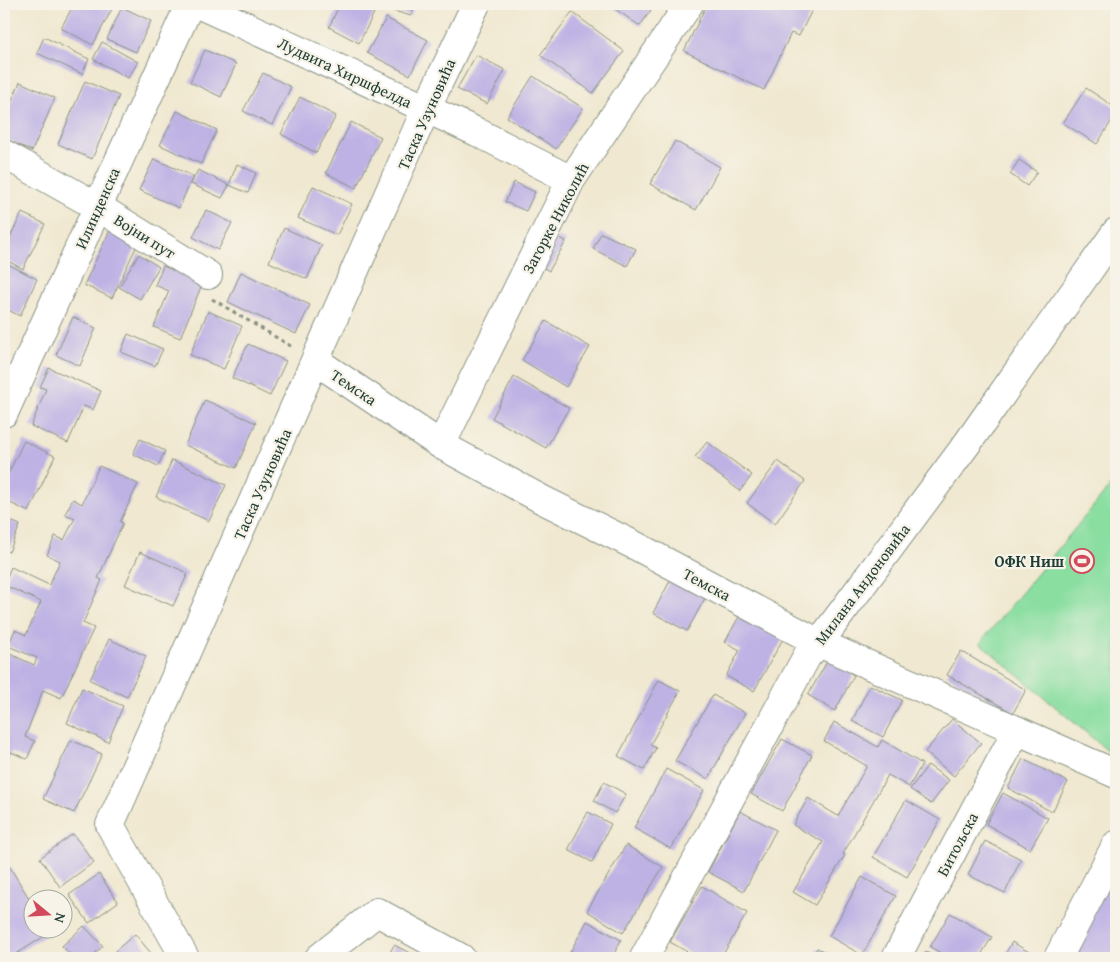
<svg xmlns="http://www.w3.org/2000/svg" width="1120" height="962" viewBox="0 0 1120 962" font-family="'Gentium Book Plus',serif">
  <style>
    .grass { fill: #89dea0; stroke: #548e6a }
    .building { fill: #beb2e4 }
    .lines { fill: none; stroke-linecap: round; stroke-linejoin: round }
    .minor-casing { stroke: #889282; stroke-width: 30 }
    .path { stroke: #889282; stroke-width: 3; stroke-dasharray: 4 4; stroke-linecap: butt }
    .minor { stroke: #fff; stroke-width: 28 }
    .labels { text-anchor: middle; stroke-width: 4.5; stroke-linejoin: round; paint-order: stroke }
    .street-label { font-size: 16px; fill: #1f3d34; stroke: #f7f3e8 }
    .poi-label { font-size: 16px; font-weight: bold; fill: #1f3d34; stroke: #f7f3e8; text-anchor: end }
  </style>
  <rect width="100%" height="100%" fill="#f7f3e8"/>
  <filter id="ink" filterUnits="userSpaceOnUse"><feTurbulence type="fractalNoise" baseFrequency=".02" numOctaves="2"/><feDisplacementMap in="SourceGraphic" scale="10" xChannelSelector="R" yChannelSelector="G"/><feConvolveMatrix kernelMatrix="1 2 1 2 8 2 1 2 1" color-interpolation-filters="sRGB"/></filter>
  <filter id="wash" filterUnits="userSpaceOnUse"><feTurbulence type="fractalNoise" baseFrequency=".0096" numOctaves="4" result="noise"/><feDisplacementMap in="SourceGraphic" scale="20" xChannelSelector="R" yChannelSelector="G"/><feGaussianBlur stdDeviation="1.12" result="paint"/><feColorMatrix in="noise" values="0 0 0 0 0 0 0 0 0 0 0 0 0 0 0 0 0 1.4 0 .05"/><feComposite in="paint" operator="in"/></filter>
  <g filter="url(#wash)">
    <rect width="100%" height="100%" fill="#f0e8d0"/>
    <path class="grass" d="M1116 479V758L980 643Z"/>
    <g id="blocks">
      <path class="building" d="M74 4 114 5 93 45 61 28Z
        M340 4 378 5 359 43 329 27Z
        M389 4H415L411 16 387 9Z
        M608 4H655L640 26Z
        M707 4H815L799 36 791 33 764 90 684 51Z
        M122 7 151 21 136 52 107 39Z
        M572 12 624 51 593 93 540 55Z
        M386 18 428 40 410 75 367 53Z
        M44 37 89 59 82 74 37 53Z
        M102 42 138 62 128 78 93 59Z
        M205 50 236 64 221 97 190 82Z
        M476 55 505 70 487 104 457 89Z
        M263 73 291 87 272 125 243 111Z
        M533 76 583 108 556 149 507 117Z
        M85 81 119 96 92 159 58 144Z
        M20 82 55 98 32 151 4 138V119Z
        M1086 88 1116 108V114L1097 144 1063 123Z
        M300 97 336 116 316 153 281 134Z
        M177 111 217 130 201 164 160 145Z
        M351 122 381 137 356 188 326 173Z
        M675 141 720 167 696 210 650 184Z
        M154 159 193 176 179 208 139 190Z
        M1019 160 1037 172 1027 186 1010 174Z
        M237 164 256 173 248 193 229 185Z
        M4 169 9 172 4 182Z
        M198 170 229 185 222 198 191 184Z
        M514 182 535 192 526 211 505 202Z
        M313 186 352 204 337 235 298 218Z
        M206 210 232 223 218 250 193 237Z
        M22 213 45 224 23 269 4 259V249Z
        M284 228 322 245 307 279 269 262Z
        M110 230 138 243 112 298 84 285Z
        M601 233 636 249 627 266 593 249Z
        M558 237 566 241 549 271 541 266Z
        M139 254 159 267 140 299 119 287Z
        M4 262 37 279 20 316 4 308Z
        M163 266 203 282 180 338 154 327 169 291 155 285Z
        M241 272 310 305 296 334 228 302Z
        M208 311 242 326 224 369 190 355Z
        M73 317 96 328 80 366 56 355Z
        M546 321 590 347 566 387 522 360Z
        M128 334 163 349 155 366 121 352Z
        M248 344 286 361 270 396 232 378Z
        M49 368 101 391 93 410 84 406 68 443 31 426 46 389 40 387Z
        M514 377 569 408 546 448 492 418Z
        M205 400 256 423 236 468 185 445Z
        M140 439 165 451 158 466 133 454Z
        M24 441 55 456 29 512 4 500V482Z
        M707 442 752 475 740 491 695 457Z
        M172 460 226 485 209 521 156 497Z
        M778 461 805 481 775 524 747 503Z
        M99 466 138 484 120 522 123 523 98 578 102 580 83 623 94 628 61 698 43 690 25 737 35 741 27 759 11 752 4 767V651L34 665 37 658 8 646 15 630 26 635 41 602 4 585V575L7 577 11 567 49 585 60 561 47 555 55 536 64 540 75 518 65 514 73 499 82 504Z
        M4 518 20 525 9 552 4 550Z
        M140 552 188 573 173 606 125 585Z
        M671 579 705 598 687 631 653 613Z
        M741 613 784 637 754 691 726 676 740 650 725 642Z
        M109 639 146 656 127 697 90 680Z
        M961 651 1026 690 1013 713 947 675Z
        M828 660 854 675 835 711 808 695Z
        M659 680 680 691 650 745 656 748 644 770 618 756Z
        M870 685 902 700 883 737 852 721Z
        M82 688 123 706 108 742 67 723Z
        M713 695 745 713 708 779 675 761Z
        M952 719 981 743 954 776 925 752Z
        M834 722 878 747 882 740 922 764 909 787 888 775 843 854 845 855 815 905 793 892 823 842 793 825 808 798 838 816 867 766 824 741Z
        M782 739 812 755 782 811 751 794Z
        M71 740 102 754 74 813 43 799Z
        M1023 759 1068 782 1052 812 1008 788Z
        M928 765 949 780 931 804 910 789Z
        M666 769 704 790 671 849 634 828Z
        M604 782 626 794 615 813 594 801Z
        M1003 793 1048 818 1030 849 986 824Z
        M906 800 940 820 907 877 873 857Z
        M740 811 776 830 744 891 708 872Z
        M588 812 611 824 592 862 568 850Z
        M73 834 94 862 60 887 40 858Z
        M985 841 1021 859 1005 893 968 875Z
        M626 845 663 867 623 933 587 911Z
        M1116 860V958H1075Z
        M6 861 32 903V930H49L51 932 10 958H4V862Z
        M99 874 118 902 89 923 69 895Z
        M862 877 896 896 862 955 829 936Z
        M702 886 747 913 721 958H698L670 942Z
        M950 913 992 937 979 958H950L930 947Z
        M587 921 621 940 612 958H567Z
        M84 926 103 946 90 958H74L62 946Z
        M135 934 155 958H109L108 957Z
        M1012 942 1029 952 1025 958H1003Z
        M394 945 420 958H387Z
        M817 948 838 958H812Z
        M926 952 938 958H922Z"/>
    </g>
  </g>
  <g filter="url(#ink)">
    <use href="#blocks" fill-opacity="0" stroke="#889282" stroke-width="1"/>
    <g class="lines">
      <defs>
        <path id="minor" d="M198 4 477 132 571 180
          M4 154 98 207 208 275
          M316 361 441 445 543 500 636 546 819 643 1116 774
          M4 413 190 4
          M441 445 571 180 689 4
          M185 958 110 825 426 109 476 4
          M319 958 377 912 461 958
          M644 958 807 656 819 643 969 441 1116 232
          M896 958 1017 730
          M1058 958 1116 845"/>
      </defs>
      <use href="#minor" class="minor-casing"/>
      <path class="path" d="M212 299 294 348"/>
      <use href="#minor" class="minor"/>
    </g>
  </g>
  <defs>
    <symbol id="stadium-ring" viewBox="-11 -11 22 22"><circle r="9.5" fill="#f7f3e8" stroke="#d1495b" stroke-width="1.5"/><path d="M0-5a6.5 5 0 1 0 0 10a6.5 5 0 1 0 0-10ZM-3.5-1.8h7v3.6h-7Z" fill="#d1495b"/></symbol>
  </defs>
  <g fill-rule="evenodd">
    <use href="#stadium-ring" x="1068" y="547" width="28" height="28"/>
  </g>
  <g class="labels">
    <g class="street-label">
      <text transform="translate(345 72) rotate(25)" y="6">Лудвига Хиршфелда</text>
      <text transform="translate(426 114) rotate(-66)" y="6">Таска Узуновића</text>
      <text transform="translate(97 208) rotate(-66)" y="6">Илинденска</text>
      <text transform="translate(555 218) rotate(-62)" y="6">Загорке Николић</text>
      <text transform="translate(145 236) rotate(32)" y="6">Војни пут</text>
      <text transform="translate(354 387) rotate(34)" y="6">Темска</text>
      <text transform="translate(262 484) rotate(-66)" y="6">Таска Узуновића</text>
      <text transform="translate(707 584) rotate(28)" y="6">Темска</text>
      <text transform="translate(862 584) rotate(-53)" y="6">Милана Андоновића</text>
      <text transform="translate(957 844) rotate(-62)" y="6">Битољска</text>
    </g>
    <g class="poi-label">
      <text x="1064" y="567">ОФК Ниш</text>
    </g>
  </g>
  <rect width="1120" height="962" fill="none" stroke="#f7f3e8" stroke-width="20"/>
  <g transform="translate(48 914) rotate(108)"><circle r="24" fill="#f7f3e8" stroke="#a1aaa0"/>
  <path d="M0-4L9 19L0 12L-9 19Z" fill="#d1495b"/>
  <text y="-8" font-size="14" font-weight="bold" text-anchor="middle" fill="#1f3d34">N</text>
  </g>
</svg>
